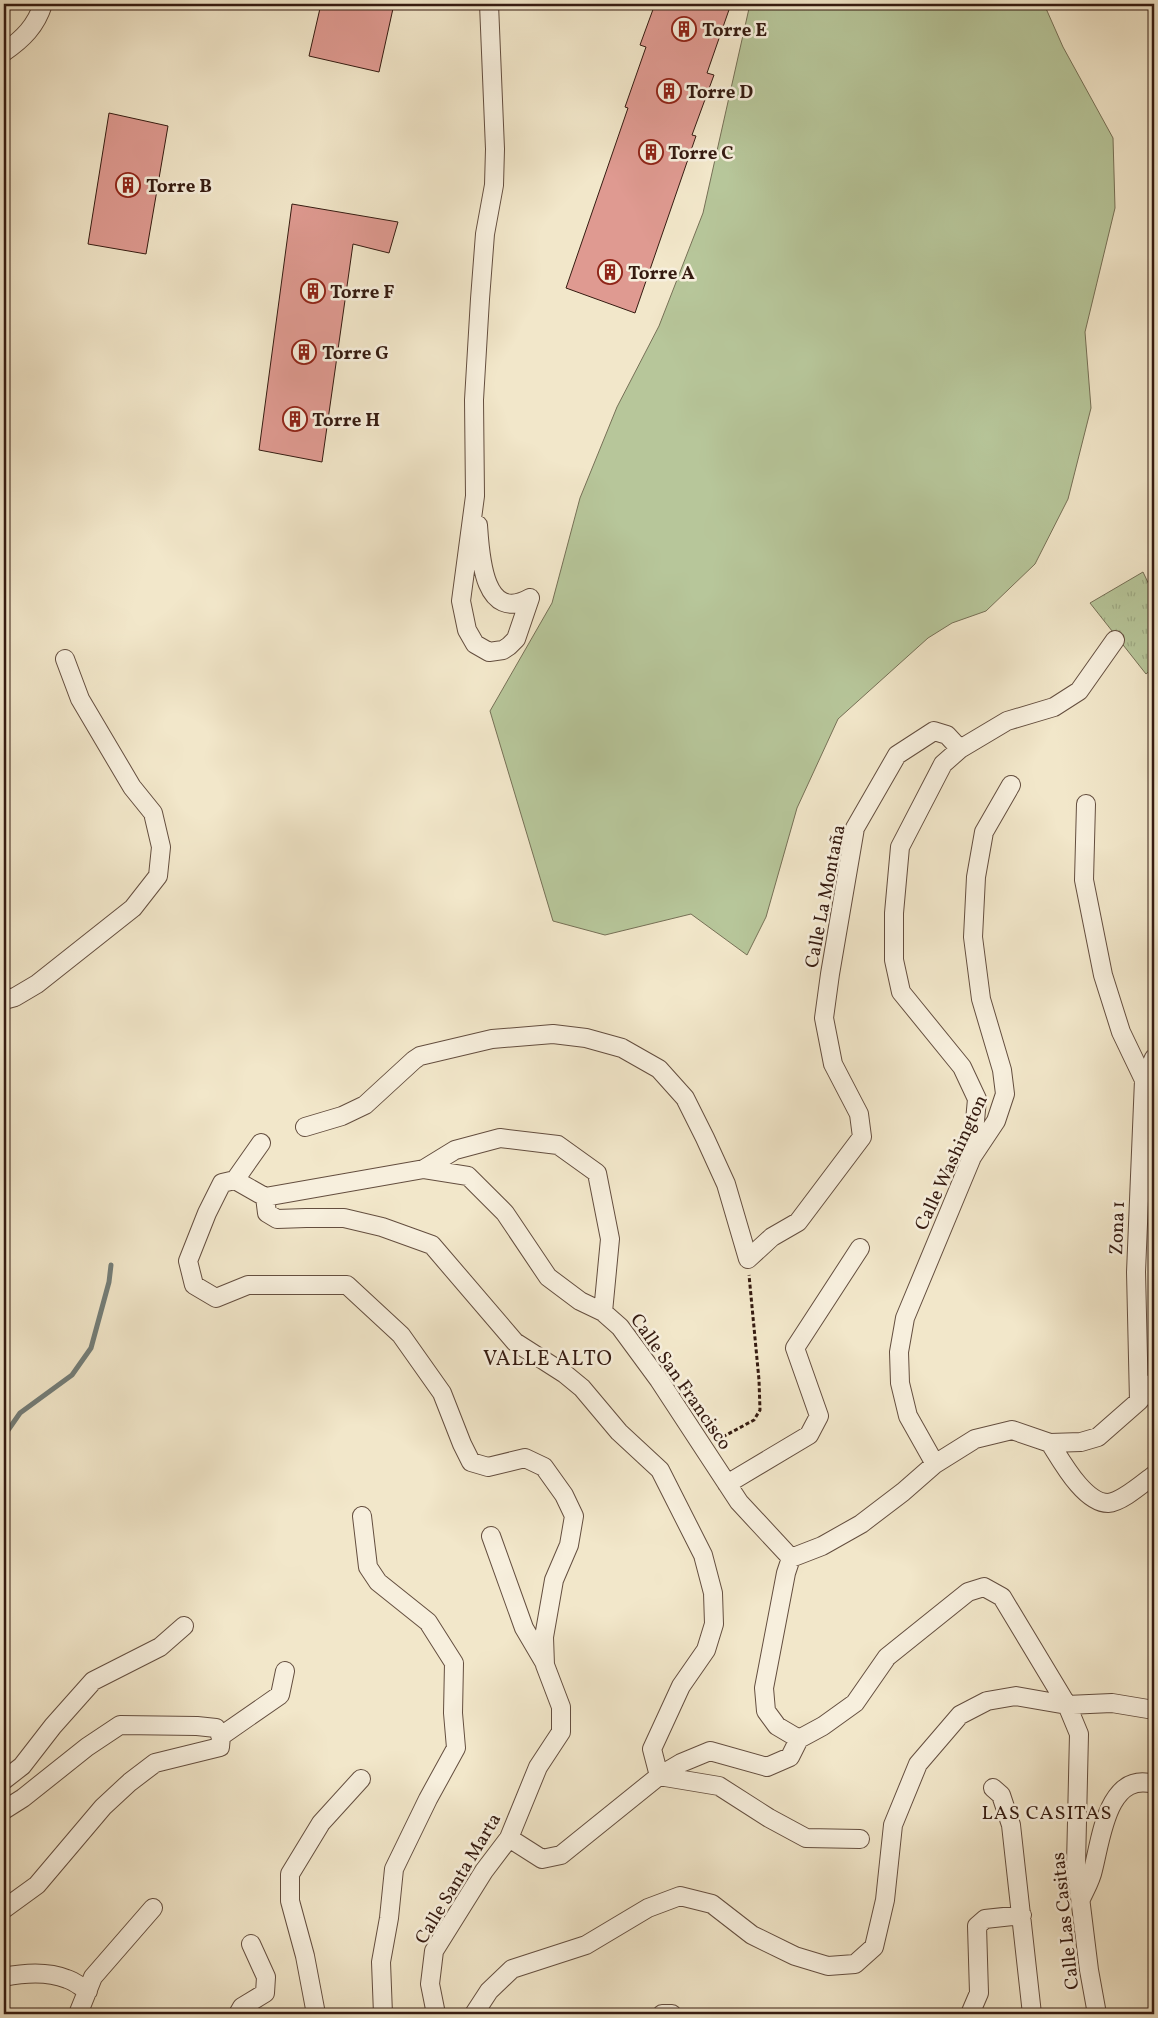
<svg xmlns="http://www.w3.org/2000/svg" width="1158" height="2018" viewBox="0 0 1158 2018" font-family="Vollkorn,serif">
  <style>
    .grass { fill: #b7c69a; stroke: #767056 }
    .park { fill: url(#park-tufts); stroke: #767056 }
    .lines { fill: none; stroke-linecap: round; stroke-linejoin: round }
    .stream { stroke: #737d78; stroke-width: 5 }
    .building { fill: #df9a91; stroke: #351b11 }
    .minor-casing { stroke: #644e3f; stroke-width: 20 }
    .path { stroke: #351b11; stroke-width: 3; stroke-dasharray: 4 2.5; stroke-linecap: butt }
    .minor { stroke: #f7efdd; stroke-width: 18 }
    .labels { text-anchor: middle; stroke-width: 5; stroke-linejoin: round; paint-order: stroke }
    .poi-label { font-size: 19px; font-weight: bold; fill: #351b11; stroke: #f7efdd; text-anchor: start }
    .street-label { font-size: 19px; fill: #351b11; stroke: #f7efdd }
    .neighbourhood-label { font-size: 20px; letter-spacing: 1px; fill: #351b11; stroke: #f7efdd }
    .quarter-label { font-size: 21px; letter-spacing: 1px; fill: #351b11; stroke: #f7efdd }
  </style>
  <defs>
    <pattern id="park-tufts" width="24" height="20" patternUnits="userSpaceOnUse" patternTransform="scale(1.25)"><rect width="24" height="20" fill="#b7c69a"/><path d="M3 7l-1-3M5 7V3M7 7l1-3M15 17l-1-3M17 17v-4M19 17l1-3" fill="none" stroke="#9eaa84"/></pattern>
  </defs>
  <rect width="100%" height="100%" fill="#f2e7ca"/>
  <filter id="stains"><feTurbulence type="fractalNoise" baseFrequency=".004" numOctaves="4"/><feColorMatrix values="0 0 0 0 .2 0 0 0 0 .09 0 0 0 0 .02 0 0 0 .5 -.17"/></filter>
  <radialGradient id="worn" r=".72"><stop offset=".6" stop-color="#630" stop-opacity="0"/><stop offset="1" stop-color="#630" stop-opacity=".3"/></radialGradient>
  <path class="grass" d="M750 4H1044L1063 47 1113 138 1115 208 1085 332 1091 408 1068 499 1035 564 986 611 952 623 928 638 838 719 797 808 766 917 747 955 691 914 605 935 553 921 490 711 552 603 580 498 617 407 659 326 703 213Z"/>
  <path class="park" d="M1143 572 1154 595V667L1146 674 1090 603Z"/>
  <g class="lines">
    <path class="stream" d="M4 1436 20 1413 72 1375 91 1348 109 1282 111 1265"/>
  </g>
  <path class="building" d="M321 4H394L379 72 309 56Z
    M655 4H731L707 73 714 75 692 135 696 136 635 313 566 288 628 108 625 107 646 47 640 45Z
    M109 113 168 126 146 254 88 244Z
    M292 204 398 222 389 253 353 244 322 462 259 450Z"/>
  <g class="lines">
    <defs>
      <path id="minor" d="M489 4 495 149 494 185 485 234 480 299 474 400 475 496 461 601 467 630 475 644 489 652 503 650 509 646 516 639 530 598
        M4 52C23 39 36 26 43 4
        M478 525C480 554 483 624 530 598
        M1086 804 1084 880 1103 975 1121 1032 1144 1080
        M4 1000 15 997 37 984 133 908 158 876 161 847 153 813 132 787 80 699 65 659
        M305 1127 342 1116 365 1105 414 1060 420 1056 492 1039 553 1034 586 1038 622 1048 659 1069 685 1098 705 1138 726 1184 748 1259 772 1237 798 1222 862 1137 859 1114 833 1064 824 1018 830 974 855 828 897 755 934 731 947 735 960 749
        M972 1154 977 1099 962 1067 901 992 894 960V913L900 847 943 764 960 749 1007 721 1054 707 1079 691 1115 640
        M424 1169 455 1150 500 1138 558 1145 597 1173 610 1239 603 1312
        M235 1180 222 1183 207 1213 188 1261 194 1285 216 1298 248 1285H347L401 1335 442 1393 462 1444 471 1462 488 1467 525 1458 544 1467 564 1495 574 1516 569 1545 554 1580 544 1637 545 1665 561 1707V1732L538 1767 509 1838 484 1871 434 1951 430 1984 436 2014
        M235 1180 265 1197 424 1169 468 1176 505 1213 548 1277 580 1301 603 1312 620 1327 659 1380 739 1502 791 1558
        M235 1180 261 1143
        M265 1197 267 1213 277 1219 306 1218H344L382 1227 432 1245 515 1342 565 1374 582 1388 619 1432 660 1470 703 1555 713 1593 714 1624 706 1650 681 1686 652 1749 659 1776 719 1786 769 1818 806 1838 860 1839
        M1139 1401 1136 1272 1144 1080 1154 1058
        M1050 1443C1061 1460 1084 1503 1108 1503 1122 1502 1143 1483 1154 1475
        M935 1464 908 1416 900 1383 899 1352 905 1318 972 1157 996 1121 1005 1094 1002 1070 981 999 973 937 976 877 984 832 1011 785
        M727 1484 809 1435 819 1416 795 1348 860 1248
        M362 1516 368 1567 378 1582 428 1622 454 1663 453 1713 456 1748 428 1799 394 1869 389 1918 381 1962 383 2014
        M491 1536 524 1628 544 1662
        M221 1736 280 1695 285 1671
        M799 1739 823 1726 855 1703 887 1657 968 1592 984 1587 1002 1597 1067 1705 1079 1734 1076 1865 1089 1970 1097 2014
        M799 1739 777 1726 766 1711 764 1688 786 1573 791 1558 822 1546 861 1524 903 1492 935 1464 975 1439 1012 1430 1050 1443 1081 1442 1098 1437 1139 1401 1154 1382
        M4 1780 22 1766 53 1726 93 1681 160 1647 184 1626
        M993 1788 1001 1795 1011 1825 1032 2014
        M4 1810 23 1798 87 1747 120 1725 197 1726 216 1728 221 1736 220 1747 155 1763 130 1782 103 1807 37 1885 4 1909
        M509 1838 542 1859 561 1855 659 1776 681 1763 710 1751 767 1767 790 1757 799 1739
        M1081 1899C1085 1890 1091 1880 1093 1870 1101 1840 1107 1771 1154 1784
        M4 1977C24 1973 47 1971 67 1979 74 1981 81 1987 88 1991
        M78 2014 93 1977 153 1908
        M238 2014 242 2007 265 1993 266 1977 251 1944
        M316 2014 305 1956 290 1901V1874L321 1823 361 1779
        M474 2014 489 1991 512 1969 586 1945 648 1908 680 1896 712 1904 752 1935 795 1956 828 1966 855 1964 874 1947 885 1900 893 1825 918 1764 960 1715 987 1701 1016 1696 1067 1705 1112 1703 1154 1710
        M662 2014H672
        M970 2014 979 1993 977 1926 985 1919 1022 1915"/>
    </defs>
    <use href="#minor" class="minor-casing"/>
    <path class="path" d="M717 1440 754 1420 760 1410 759 1380 749 1275"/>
    <use href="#minor" class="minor"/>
  </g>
  <defs>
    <symbol id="building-ring" viewBox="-11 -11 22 22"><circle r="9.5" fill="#f7efdd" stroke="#8f2418" stroke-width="1.5"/><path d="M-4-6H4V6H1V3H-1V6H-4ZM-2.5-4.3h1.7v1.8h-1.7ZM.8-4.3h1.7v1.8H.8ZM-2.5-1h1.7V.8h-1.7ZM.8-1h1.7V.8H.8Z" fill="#8f2418"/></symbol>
  </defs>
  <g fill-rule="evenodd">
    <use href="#building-ring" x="670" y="15" width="28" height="28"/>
    <use href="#building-ring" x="655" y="77" width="28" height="28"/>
    <use href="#building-ring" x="637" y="138" width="28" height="28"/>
    <use href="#building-ring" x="114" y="171" width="28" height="28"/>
    <use href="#building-ring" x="596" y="258" width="28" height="28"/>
    <use href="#building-ring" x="299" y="277" width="28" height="28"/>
    <use href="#building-ring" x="290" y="338" width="28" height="28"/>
    <use href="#building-ring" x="281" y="405" width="28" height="28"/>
  </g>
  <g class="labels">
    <g class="poi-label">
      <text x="702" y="36">Torre E</text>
      <text x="686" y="98">Torre D</text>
      <text x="668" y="159">Torre C</text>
      <text x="146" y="192">Torre B</text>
      <text x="628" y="279">Torre A</text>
      <text x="330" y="298">Torre F</text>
      <text x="322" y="359">Torre G</text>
      <text x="312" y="426">Torre H</text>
    </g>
    <g class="street-label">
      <text transform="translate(824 896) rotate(-79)" y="7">Calle La Montaña</text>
      <text transform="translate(950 1162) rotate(-65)" y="7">Calle Washington</text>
      <text transform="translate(1116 1228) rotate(-88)" y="7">Zona 1</text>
      <text transform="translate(682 1381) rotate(55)" y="7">Calle San Francisco</text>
      <text transform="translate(457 1878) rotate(-59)" y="7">Calle Santa Marta</text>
      <text transform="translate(1064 1921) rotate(-96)" y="7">Calle Las Casitas</text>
    </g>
    <g class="neighbourhood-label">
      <text x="1047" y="1819">LAS CASITAS</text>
    </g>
    <g class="quarter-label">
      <text x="548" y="1365">VALLE ALTO</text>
    </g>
  </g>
  <rect width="1158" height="2018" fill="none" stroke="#f2e7ca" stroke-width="20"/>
  <rect x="5" y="5" width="1148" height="2008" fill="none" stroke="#351b11" stroke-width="2.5"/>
  <rect x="10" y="10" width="1138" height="1998" fill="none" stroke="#351b11"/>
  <rect width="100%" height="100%" filter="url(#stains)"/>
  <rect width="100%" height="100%" fill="url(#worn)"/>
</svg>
